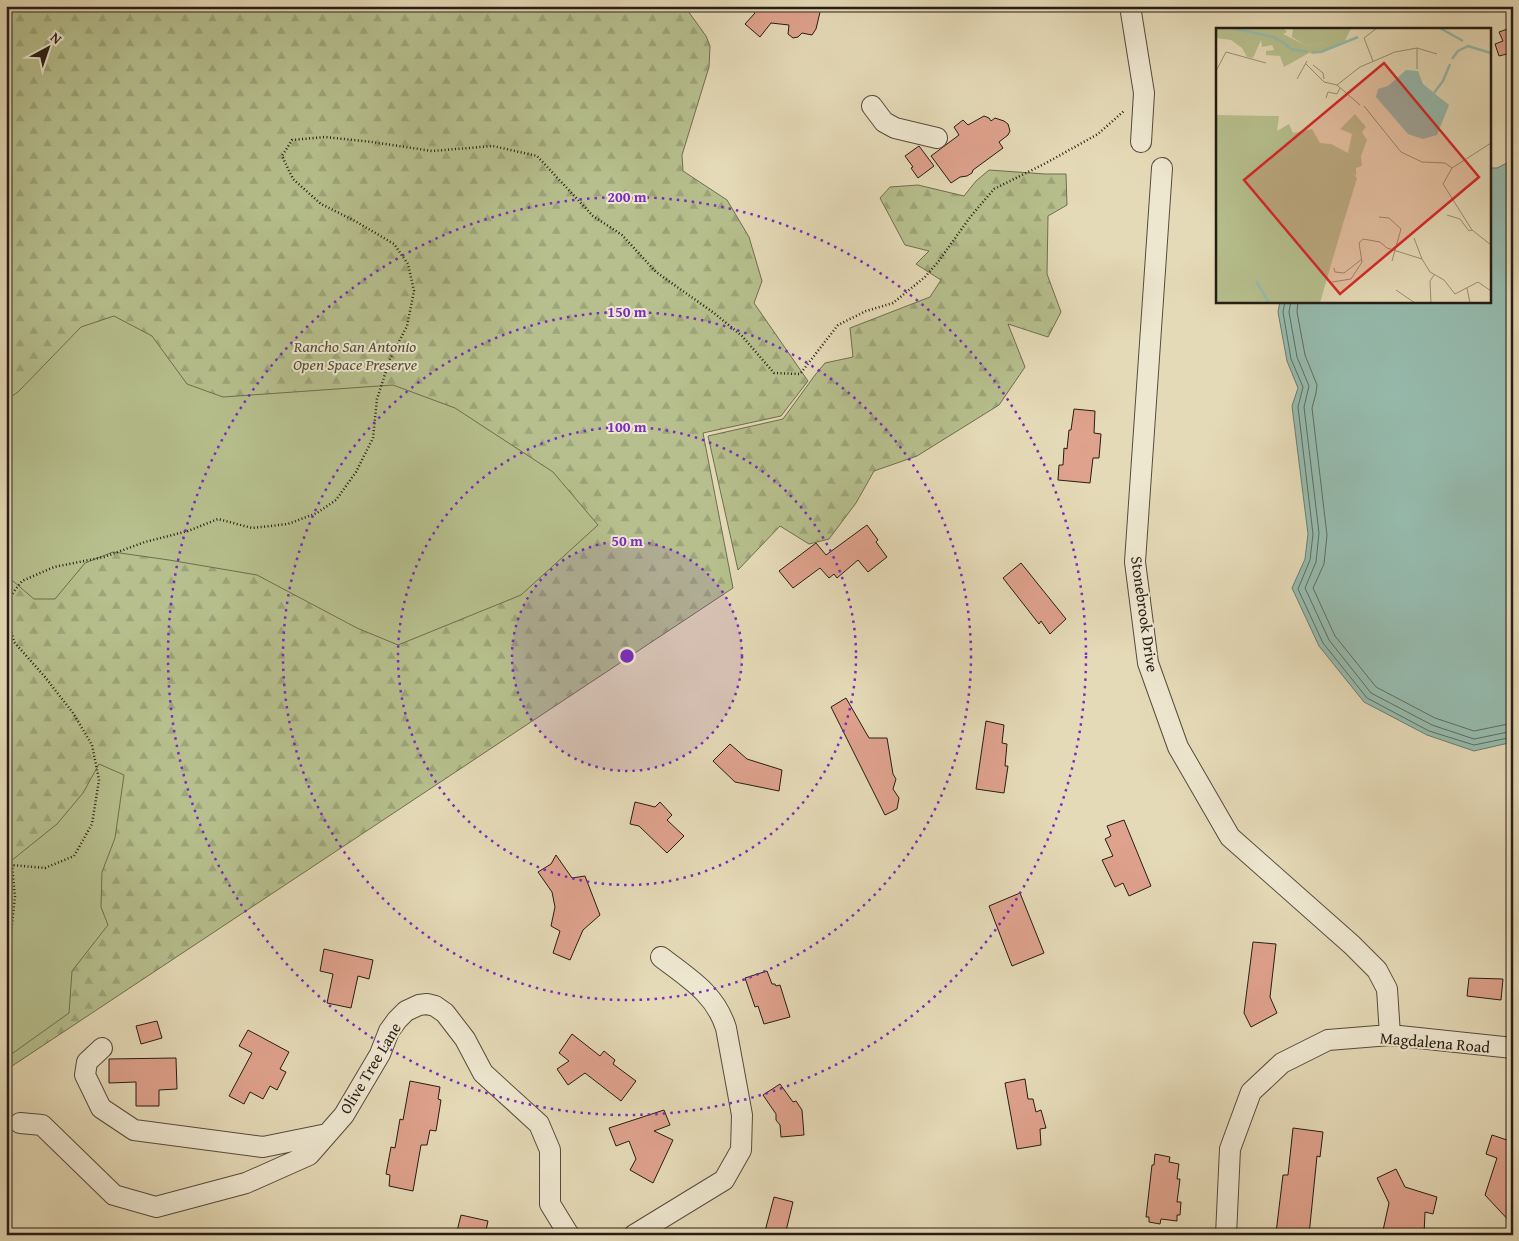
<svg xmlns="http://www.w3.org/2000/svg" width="1519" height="1241" viewBox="0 0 1519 1241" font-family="'Gentium Book Plus',serif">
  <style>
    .green { fill: #b6bf8d; stroke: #6e6e50 }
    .forest { fill: url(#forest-firs); stroke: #6e6e50 }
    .water { fill: #96bbae; stroke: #697c70 }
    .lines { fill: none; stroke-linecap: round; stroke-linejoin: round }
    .shore { stroke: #5e6c61; stroke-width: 1 }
    .building { fill: #dfa28d; stroke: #261d14 }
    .minor-casing { stroke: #564c3d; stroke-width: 22 }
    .path { stroke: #261d14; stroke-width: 2.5; stroke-dasharray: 1 2.5; stroke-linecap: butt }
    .minor { stroke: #eee7d0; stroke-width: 20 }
    .ring { fill: none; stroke: #7b2cbf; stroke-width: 2.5; stroke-dasharray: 2.5 5 }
    .labels { text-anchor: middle; stroke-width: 4; stroke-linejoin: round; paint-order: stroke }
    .park-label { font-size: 16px; font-style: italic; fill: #514e38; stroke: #eee7d0 }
    .street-label { font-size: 16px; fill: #261d14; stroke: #eee7d0 }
    .inset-river { fill: none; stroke: #96bbae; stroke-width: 2.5 }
    .inset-road { fill: none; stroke: #998e76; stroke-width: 1 }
    .view { fill: #d62828; fill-opacity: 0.15; stroke: #d62828; stroke-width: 2.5 }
    .inset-edge { fill: none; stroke: #261d14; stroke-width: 2.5 }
    .centre { fill: #7b2cbf; stroke: #eee7d0; stroke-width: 2.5 }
    .ring-label { font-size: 15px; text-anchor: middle; font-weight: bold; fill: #7b2cbf; stroke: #eee7d0; stroke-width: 4; stroke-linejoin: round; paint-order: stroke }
  </style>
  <defs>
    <pattern id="forest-firs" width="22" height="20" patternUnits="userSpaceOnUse" patternTransform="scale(1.25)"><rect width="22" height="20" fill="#b6bf8d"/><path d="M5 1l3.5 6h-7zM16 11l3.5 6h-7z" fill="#9ca479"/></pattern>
  </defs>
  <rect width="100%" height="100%" fill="#e5dab7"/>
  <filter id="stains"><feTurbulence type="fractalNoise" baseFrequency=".004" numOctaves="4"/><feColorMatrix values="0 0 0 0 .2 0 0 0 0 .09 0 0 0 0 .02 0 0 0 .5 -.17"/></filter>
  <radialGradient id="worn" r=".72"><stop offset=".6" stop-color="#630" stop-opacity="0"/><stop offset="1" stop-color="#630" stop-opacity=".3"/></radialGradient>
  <path class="green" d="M6 6H675V144L696 426 732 585 6 1069Z"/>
  <path class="forest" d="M6 6H680L688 11 706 36 710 46 709 67 682 155 683 171 727 200 749 237 762 281 754 303 808 381 781 416 703 433 733 588 6 1070V1058L69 1013 72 971 108 925 101 907 102 872 115 838 124 775 99 764 83 793 57 824 6 865V575L34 599H55L85 563 113 552 169 560 257 575 357 628 398 645 521 595 598 525 553 472 455 408 393 385 223 397 187 384 152 336 114 316 81 327 18 392 6 400Z
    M989 170 1045 174H1066L1067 205 1048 216 1047 274 1061 312 1048 337 1008 324 1025 367 999 405 917 456 874 471 856 503 829 539 809 544 780 526 738 570 708 436 783 419 815 375 825 363 853 357 850 328 930 297 941 280 916 264 929 251 905 245 880 198 890 187 918 185 964 196 976 181Z"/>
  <path class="water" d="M1513 160V742L1474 751 1427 735 1364 702 1319 646 1292 588 1305 559 1308 534 1292 406 1298 388 1287 361 1278 312 1280 301H1490V168H1497Z"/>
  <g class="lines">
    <path class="shore" d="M1285 301 1283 312 1291 359 1303 387 1298 407 1313 534 1310 560 1298 589 1323 643 1367 698 1429 731 1474 745 1513 737
      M1291 301 1289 312 1297 357 1309 386 1304 407 1319 533 1316 562 1305 588 1329 640 1371 693 1432 725 1474 739 1513 731
      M1298 301 1297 312 1305 355 1317 385 1316 393 1312 408 1327 535 1324 564 1313 588 1335 636 1376 687 1435 718 1474 731 1513 723"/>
  </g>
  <path class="building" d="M747 6H813L820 12 816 29 812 35 802 33 798 37 793 38 788 34 789 25 771 23 760 37 745 24 755 13Z
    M1513 27V64L1511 65 1507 54 1499 56 1495 44 1503 41 1499 32Z
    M984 116 989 118 991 121 995 118 1004 121 1008 124 1010 131 1008 135 999 142 1003 148 973 170 972 173 967 176 960 177 951 183 931 156 959 135 954 127 963 120 968 125Z
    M919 146 934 166 918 178 911 168 913 167 905 156Z
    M1074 409 1095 411 1094 433 1101 434 1099 458H1093L1090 483 1058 480 1059 465H1063L1064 448 1067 449 1069 430H1071Z
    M867 525 878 540 876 542 887 557 868 572 858 560 837 578 834 574 829 578 820 568 793 588 779 571 816 543 826 555Z
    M1021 563 1066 619 1050 634 1041 621 1039 624 1003 578Z
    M846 698 869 738H887L893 774 896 779 893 789 899 798 897 809 885 815 831 707Z
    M986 721 1004 725 1002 743 1007 744 1005 766H1008L1004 793 976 789Z
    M730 744 747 759 782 770 779 791 735 782 713 761Z
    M635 802 655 807 660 802 672 815 667 820 684 836 667 853 639 826 630 824Z
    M1124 820 1151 886 1129 896 1123 883 1115 887 1102 860 1113 856 1105 839 1111 836 1107 826Z
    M556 855 572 878 585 876 600 915 583 930 570 960 553 953 560 931 551 926 555 907 552 892 538 872 551 864Z
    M1020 893 1044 953 1012 966 989 906Z
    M1253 942 1276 944 1270 997 1277 1013 1251 1027 1244 1013Z
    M324 949 373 960 369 979 358 976 351 1008 327 1003 333 974 320 971Z
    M767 971 772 984H775L776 986 780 985 790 1017 764 1024 758 1006 755 1007 745 978Z
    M1469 978 1503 979 1501 1000 1467 996Z
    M157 1021 162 1038 141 1044 136 1026Z
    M248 1030 289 1052 280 1069 286 1072 277 1090 270 1086 263 1099 250 1092 244 1104 229 1096 252 1053 239 1046Z
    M572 1034 600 1056 604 1051 615 1060 613 1064 636 1081 621 1101 585 1073 568 1085 557 1069 569 1061 559 1053Z
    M176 1058 177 1089 159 1090V1106H136V1082L109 1083V1059Z
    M1025 1079 1028 1099H1033L1036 1112 1041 1110 1046 1128 1040 1129 1041 1145 1017 1149 1005 1083Z
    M410 1081 440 1087 438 1099 441 1100 436 1131 430 1130 427 1145H421L413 1191 389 1186 390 1175 386 1174 391 1147 395 1148 400 1119 403 1120Z
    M780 1084 793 1102 796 1101 802 1110 804 1135 781 1137 780 1125 776 1120V1114L763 1095Z
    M664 1110 670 1125 654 1131 673 1140 653 1183 630 1170 636 1159 629 1141 616 1146 609 1128Z
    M1293 1128 1323 1132 1320 1157 1317 1156 1309 1235H1289L1276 1233 1283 1175H1288Z
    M1492 1135 1513 1142V1225L1485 1195 1497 1158 1486 1154Z
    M1155 1154 1170 1157 1169 1162 1179 1164 1177 1179H1180L1177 1202H1181L1180 1215H1177V1221L1161 1219 1160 1224 1149 1222V1217H1146L1152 1165H1154Z
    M1396 1169 1405 1187 1437 1197 1433 1214 1425 1212 1424 1235H1382L1389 1203 1377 1178Z
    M774 1197 793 1202 785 1235H764Z
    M461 1215 488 1221 485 1235H456Z"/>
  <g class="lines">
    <defs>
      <path id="minor" d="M1130 6 1144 93 1141 142
        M872 106 884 122 895 128 937 138
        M1162 168 1135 562 1148 663 1178 747 1230 837 1352 945 1377 970 1387 989 1390 1035
        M102 1048 87 1062 85 1075 101 1108 134 1130 263 1147 327 1134
        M20 1123 42 1125 114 1195 156 1207 246 1183 309 1155 344 1115 380 1054 389 1031 397 1020 406 1011 419 1005 427 1004 435 1006 445 1013 465 1039 483 1073 539 1124 550 1150V1204L569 1235
        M634 1235 724 1180 741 1150 742 1115 726 1028C715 993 688 978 661 957
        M1226 1235 1230 1149 1251 1092 1282 1063 1328 1040 1390 1035 1513 1048"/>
    </defs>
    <use href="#minor" class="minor-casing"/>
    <path class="path" d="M6 602 22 581 54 567 104 557 145 542 188 531 218 519 252 528 288 524 317 513 336 500 356 472 373 438 377 399 390 359 407 326 414 291 408 264 394 244 355 221 321 204 293 179 282 156 292 140 325 137 372 142 432 151 493 146 537 156 593 216 622 235 656 272 714 313 742 336 774 373 800 374 838 325 866 311 893 303 925 277 938 262 971 216 994 189 1046 163 1098 134 1125 110
      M6 612 14 642 45 677 73 713 92 745 99 780 92 824 74 856 45 868 12 865 6 861
      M6 977 15 897 12 865
      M6 1100 11 1109"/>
    <use href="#minor" class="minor"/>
  </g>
  <circle cx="627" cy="656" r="115" fill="#7b2cbf" fill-opacity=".12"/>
  <g class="ring">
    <circle cx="627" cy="656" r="115"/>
    <circle cx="627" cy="656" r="229"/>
    <circle cx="627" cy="656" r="344"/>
    <circle cx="627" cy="656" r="459"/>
  </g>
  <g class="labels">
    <g class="park-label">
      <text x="355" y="352">Rancho San Antonio<tspan x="355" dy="18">Open Space Preserve</tspan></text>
    </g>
    <g class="street-label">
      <text transform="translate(1145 614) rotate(82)" y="6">Stonebrook Drive</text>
      <text transform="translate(1435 1042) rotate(5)" y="6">Magdalena Road</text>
      <text transform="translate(370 1068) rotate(-59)" y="6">Olive Tree Lane</text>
    </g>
  </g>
  <g transform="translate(1216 28)">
    <rect width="275" height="275" fill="#e5dab7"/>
    <path d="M77 0H135L129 13 116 19 103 15 99 18 89 17 76 9ZM0 88 101 113 140 149 104 275H0Z" fill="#b6bf8d"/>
    <path d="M0 0H67L71 4 67 6 89 17 99 18 103 15 116 19 99 26 93 25 68 39 64 28 50 27V23L58 22 56 17 46 19 45 12 37 30 31 29 26 20 15 12 0 10ZM139 86 150 99 146 104 151 112 145 128 146 138 140 140V148L132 142 141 150 103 275 113 240 99 214 96 215 94 235 84 242 79 228 60 211 64 205 78 204 81 194 96 185 114 181 123 154H101L79 171 63 172 57 200 48 212 27 210 11 198 0 200V87L63 88 61 103 73 96 77 105 96 101 104 115 115 116 132 125 136 106 124 101Z" fill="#b6bf8d"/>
    <path d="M190 42 202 43 207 56 233 77 221 107 207 111 192 106 160 69 162 61 172 58Z" fill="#96bbae"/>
    <path class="inset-river" d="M15 0 57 9 68 15M224 0 247 13M68 15 75 21 92 24M96 24H105L142 9M236 31 242 23 252 18 275 25M218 65 227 53 234 36M40 253 53 275"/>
    <path class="inset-road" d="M157 33 148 10 161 0M89 35 108 54 121 57 144 77M97 37 107 45 108 51M201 41V20M0 43 10 24 50 35M81 51 91 33M121 57 144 39 179 24 201 20 221 26M110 70 112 64 121 66 124 60M148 78 185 124 206 134 229 135 236 140M275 115 236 140 227 156 256 202 275 217M231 187 244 191 253 203 256 202M163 189 173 190 185 201 176 233M198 210 206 231M118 240 119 244 128 245 146 231M116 254 135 251 146 234 143 215 147 211 164 214 171 220 206 231 214 244 228 252 239 266 262 254 275 263M251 260 254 275M180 262 199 275M215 275 214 253 218 247"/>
    <path class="view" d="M168 35 263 149 124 266 28 152Z"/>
    <rect width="275" height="275" class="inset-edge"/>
  </g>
  <circle cx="627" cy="656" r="8" class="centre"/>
  <g class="ring-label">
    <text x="627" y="202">200 m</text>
    <text x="627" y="317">150 m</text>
    <text x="627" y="432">100 m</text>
    <text x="627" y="546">50 m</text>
  </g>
  <rect width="1519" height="1241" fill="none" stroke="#e5dab7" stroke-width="25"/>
  <rect x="8" y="8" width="1504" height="1226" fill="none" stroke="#261d14" stroke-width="2.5"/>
  <rect x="12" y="12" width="1494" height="1216" fill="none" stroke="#261d14"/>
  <g transform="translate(48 48) rotate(40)" stroke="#eee7d0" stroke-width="4" paint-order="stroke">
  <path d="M0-4L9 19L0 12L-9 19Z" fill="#261d14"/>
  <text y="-8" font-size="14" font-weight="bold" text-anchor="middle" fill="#261d14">N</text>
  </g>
  <rect width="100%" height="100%" filter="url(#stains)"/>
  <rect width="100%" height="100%" fill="url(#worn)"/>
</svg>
